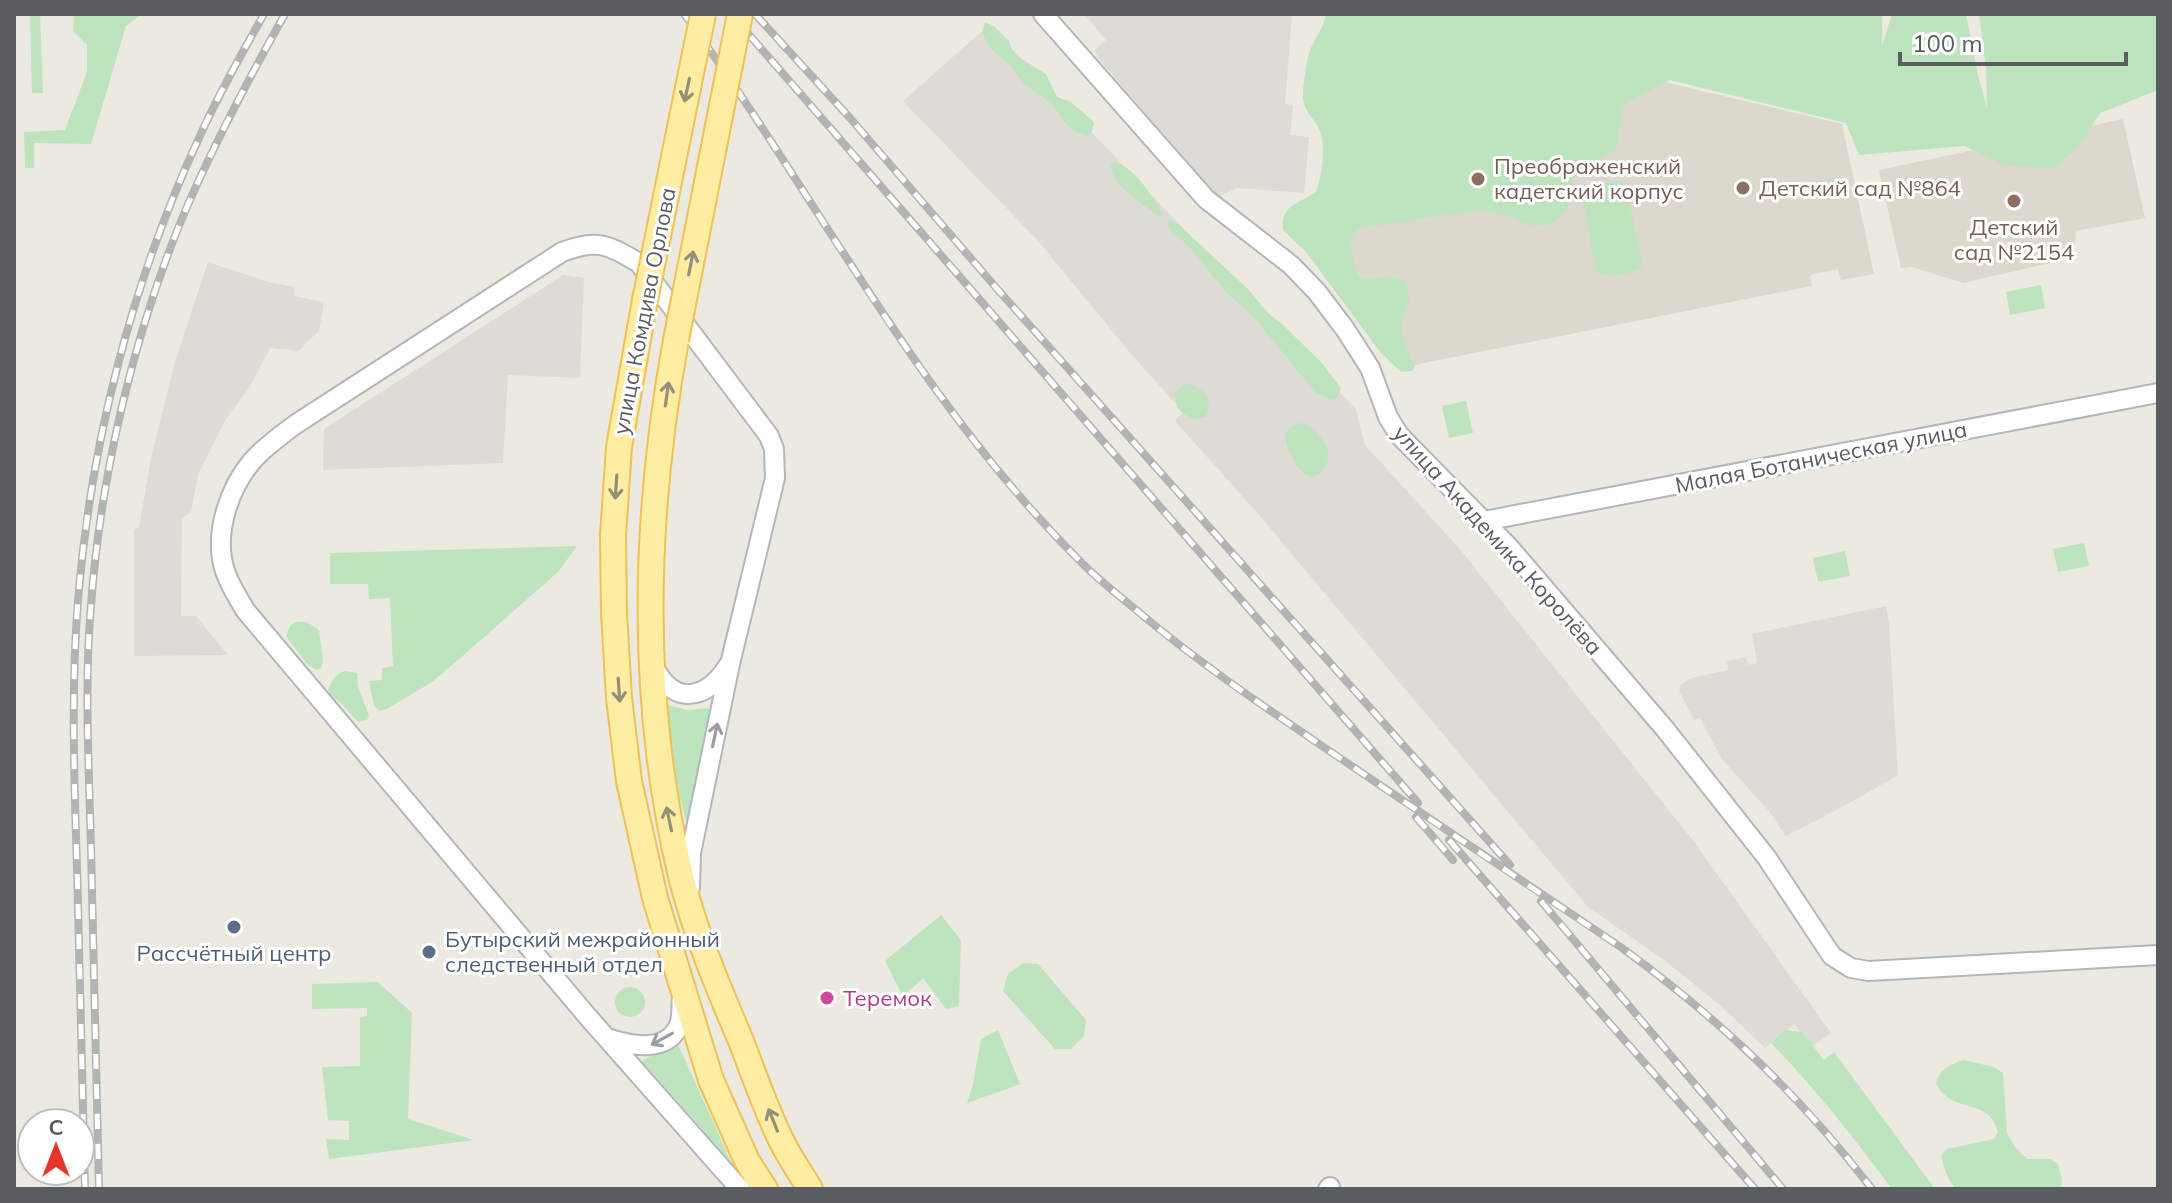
<svg xmlns="http://www.w3.org/2000/svg" width="2172" height="1203" viewBox="0 0 2172 1203" font-family="Mulish,sans-serif">
  <style>
    .industrial { fill: #dddbd5 }
    .education { fill: #dcd8ce }
    .green { fill: #bde4bc }
    .lines { fill: none; stroke-linecap: round; stroke-linejoin: round }
    .minor-casing { stroke: #b3b7bb; stroke-width: 22 }
    .major-casing { stroke: #f0c155; stroke-width: 28 }
    .minor { stroke: #fff; stroke-width: 18 }
    .major { stroke: #feeda3; stroke-width: 24 }
    .rail-casing { stroke: #b2b3b3; stroke-width: 8 }
    .rail { stroke: #fff; stroke-width: 5; stroke-dasharray: 15; stroke-linecap: butt }
    .major-bridge-casing { stroke: #f0c155; stroke-width: 28; stroke-linecap: butt }
    .major-bridge { stroke: #feeda3; stroke-width: 24 }
    .oneway { stroke: #938f78 }
    .oneway2 { stroke: #9b9ea0 }
    .education-dot { fill: #8d6e63; stroke: #fff; stroke-width: 3 }
    .service-dot { fill: #5c6f8a; stroke: #fff; stroke-width: 3 }
    .hotel-dot { fill: #d1479c; stroke: #fff; stroke-width: 3 }
    .labels { text-anchor: middle; stroke-width: 6; stroke-linejoin: round; paint-order: stroke }
    .education-label { font-size: 22px; fill: #785e54; stroke: #fff; text-anchor: start }
    .street-label { font-size: 22px; fill: #595d61; stroke: #fff }
    .service-label { font-size: 22px; fill: #4e5e75; stroke: #fff; text-anchor: start }
    .hotel-label { font-size: 22px; fill: #b23c85; stroke: #fff; text-anchor: start }
  </style>
  <rect width="100%" height="100%" fill="#ece9e0"/>
  <path class="industrial" d="M1084 14H1292L1285 104 1293 105 1290 135 1309 137 1304 193 1237 188 1218 197 1098 58 1095 50 1106 40Z
    M989 25 1356 409 1365 445 1458 547 1695 843 1831 1033 1813 1046 1794 1024 1765 1048 1720 1005 1664 960 1588 907 1259 515 1175 421 1183 412 1126 348 1039 242 903 101Z
    M208 262 272 283 295 287 294 296 324 302 319 331 298 351 270 348 250 387 226 419 198 475 191 512 182 518 181 616H196L228 655 134 656V529L139 528 151 458 174 365Z
    M563 275 584 278 580 378 508 375 503 463 323 470 324 429Z
    M1886 606 1889 624 1898 775 1844 806 1786 836 1768 810 1722 759 1700 718 1694 720 1679 691 1681 685 1691 678 1728 670 1727 661 1746 657 1748 665 1757 663 1752 634Z"/>
  <path class="education" d="M1376 14 1842 124 1874 274 1841 280 1838 269 1810 275 1812 286 1414 365 1341 287Z
    M2123 119 2145 218 2076 231 2075 247 2055 262 1963 283 1912 267 1901 268 1879 170Z"/>
  <path class="green" d="M30 14H40L43 93H32Z
    M74 14H142L126 26 91 144 34 143V168H25L24 132 65 130 87 72V45L73 31Z
    M1326 14H1882V46L1892 14H1966L1978 75 1987 108 1986 68 1979 14H2158V90L2100 113 2079 146 2053 169 2001 164 1965 146 1859 155 1846 123 1670 80 1624 104 1616 150 1575 173C1569 191 1573 212 1554 222 1533 233 1514 215 1494 212 1475 209 1456 213 1438 216 1413 220 1388 224 1363 227L1354 232 1350 243 1358 276C1376 284 1386 270 1404 281L1410 298 1400 326 1410 359 1414 361 1415 367 1412 371 1401 372 1381 353 1306 252 1283 230C1281 206 1296 204 1315 193 1322 180 1326 146 1320 131 1316 119 1304 113 1303 98 1303 87 1306 59 1311 48 1316 36 1324 27 1326 14Z
    M985 22 994 26 1009 41 1012 50 1020 58 1046 74 1057 97 1071 102 1094 122 1092 132 1088 135 1077 132 1068 126 1053 105 1024 84 1012 67 989 47 982 32Z
    M1114 162C1135 167 1151 195 1163 214L1161 217C1145 206 1110 185 1111 164Z
    M1616 181 1623 182 1626 188 1642 261 1641 268C1629 274 1606 281 1596 270L1581 191 1587 187Z
    M1172 221 1178 224 1248 289 1269 314 1282 324 1322 363 1341 388 1337 398 1330 400 1315 392 1254 317 1226 292 1190 248 1170 229 1168 222Z
    M2041 285 2045 308 2010 315 2006 292Z
    M1185 383C1203 387 1214 398 1206 417L1192 419 1177 408 1175 393Z
    M1466 401 1473 433 1449 438 1442 406Z
    M1301 423C1320 429 1339 454 1321 472 1303 490 1283 444 1286 434 1288 427 1295 425 1301 423Z
    M2084 543 2089 566 2058 572 2053 549Z
    M577 546 558 572 458 660 432 682 387 709 379 711 374 706 369 681 382 680V668L393 666 390 598 369 599 368 584H330V553Z
    M1845 551 1850 576 1818 582 1813 558Z
    M295 622H307L319 630 323 662 321 668 317 670 308 665 286 636 290 626Z
    M345 671 357 673 358 687 369 715 367 720 358 722 341 703 330 695 328 689C333 680 335 674 345 671Z
    M667 705 686 710 713 708 688 830 673 769Z
    M941 915 961 940 959 1006 946 1009 923 978 903 997 885 961Z
    M1023 963 1038 964 1086 1020 1084 1036 1071 1049H1055L1003 991 1008 974Z
    M378 982 412 1013 408 1119 474 1140 329 1159 326 1139 349 1140V1121L328 1120 322 1067 360 1066V1017L367 1016V1008L312 1009V984Z
    M615 1002a15 15 0 1 1 30 0a15 15 0 1 1-30 0Z
    M998 1030 1020 1084 967 1103 973 1084 981 1039Z
    M1785 1030 1802 1032 1824 1060 1834 1052 1935 1189H1892C1854 1138 1816 1089 1771 1043Z
    M676 1040 731 1162 642 1061Z
    M1963 1060 1994 1067 2003 1073 2007 1133 2015 1147 2027 1159H2050L2058 1164 2062 1180 2061 1189H1956C1948 1180 1942 1166 1942 1154L1947 1149 1994 1139 1998 1132C1990 1101 1963 1111 1945 1095 1941 1092 1939 1088 1936 1084 1938 1070 1950 1065 1963 1060Z"/>
  <g class="lines">
    <defs>
      <path id="minor" d="M1043 14 1206 199 1291 265 1317 292 1345 329 1370 368 1388 417 1399 435 1509 547 1665 729 1767 858 1832 956 1851 968 1869 971 2158 955
        M1484 521 2158 393
        M654 667C674 706 706 700 728 666
        M690 888 691 853 730 664 775 478 774 449 769 436 639 263C608 245 598 238 562 252L296 424C281 435 266 446 253 460 229 488 213 534 225 571 229 584 238 597 245 610L588 1017 740 1189
        M607 1038C631 1046 670 1054 680 1022 682 1014 681 1004 682 996
        M1328 1189 1330 1187"/>
      <path id="major" d="M645 300 619 447 613 535 614 612 619 698 629 781 655 898 711 1080 747 1161 765 1189
        M676 340C644 516 639 701 681 876 695 933 718 987 741 1041 754 1075 766 1110 782 1142 790 1158 801 1174 810 1189"/>
    </defs>
    <use href="#minor" class="minor-casing"/>
    <use href="#major" class="major-casing"/>
    <use href="#minor" class="minor"/>
    <use href="#major" class="major"/>
    <defs>
      <path id="rail" d="M684 14C816 195 918 400 1079 560 1096 578 1116 593 1135 609 1195 660 1260 704 1325 748 1424 815 1523 882 1622 948 1719 1019 1799 1094 1872 1189
        M731 14 1418 803
        M755 14 850 118 999 291 1510 865
        M1416 817 1453 860
        M1449 840 1755 1189
        M1541 901 1783 1189
        M85 1189C82 1082 80 974 77 867 74 778 71 688 78 600 91 441 132 282 199 138 218 95 241 55 264 14
        M99 1189C96 1075 94 962 91 848 89 767 84 686 91 605 101 472 134 332 186 209 215 142 249 78 285 14"/>
    </defs>
    <use href="#rail" class="rail-casing"/>
    <use href="#rail" class="rail"/>
    <defs>
      <path id="major-bridge" d="M645 300 703 14
        M676 340 740 14"/>
    </defs>
    <use href="#major-bridge" class="major-bridge-casing"/>
    <use href="#major-bridge" class="major-bridge"/>
  </g>
  <defs><path id="oneway-shaft" d="M-6 0H5M1.5-3L5.5 0L1.5 3" fill="none" stroke-width="1.6" stroke-linecap="round" stroke-linejoin="round" transform="scale(2)"/></defs>
  <g class="oneway">
    <use href="#oneway-shaft" transform="translate(687 90) rotate(102)"/>
    <use href="#oneway-shaft" transform="translate(691 263) rotate(-79)"/>
    <use href="#oneway-shaft" transform="translate(667 394) rotate(-82)"/>
    <use href="#oneway-shaft" transform="translate(616 487) rotate(94)"/>
    <use href="#oneway-shaft" transform="translate(619 690) rotate(86)"/>
    <use href="#oneway-shaft" transform="translate(669 819) rotate(-102)"/>
    <use href="#oneway-shaft" transform="translate(773 1120) rotate(-112)"/>
  </g>
  <g class="oneway2">
    <use href="#oneway-shaft" transform="translate(715 735) rotate(-78)"/>
    <use href="#oneway-shaft" transform="translate(662 1039) rotate(151)"/>
  </g>
  <g class="education-dot">
    <circle cx="1478" cy="179" r="8"/>
    <circle cx="1743" cy="188" r="8"/>
    <circle cx="2014" cy="201" r="8"/>
  </g>
  <g class="service-dot">
    <circle cx="234" cy="927" r="8"/>
    <circle cx="429" cy="952" r="8"/>
  </g>
  <circle class="hotel-dot" cx="827" cy="998" r="8"/>
  <g class="labels">
    <g class="education-label">
      <text x="1494" y="174">Преображенский<tspan x="1494" dy="25">кадетский корпус</tspan></text>
      <text x="1759" y="196">Детский сад №864</text>
      <text x="2014" y="235" text-anchor="middle">Детский<tspan x="2014" dy="25">сад №2154</tspan></text>
    </g>
    <g class="street-label">
      <text transform="translate(644 311) rotate(-79)" y="8">улица Комдива Орлова</text>
      <text transform="translate(1821 457) rotate(-11)" y="8">Малая Ботаническая улица</text>
      <text transform="translate(1498 540) rotate(48)" y="8">улица Академика Королёва</text>
    </g>
    <g class="service-label">
      <text x="445" y="947">Бутырский межрайонный<tspan x="445" dy="25">следственный отдел</tspan></text>
      <text x="234" y="961" text-anchor="middle">Рассчётный центр</text>
    </g>
    <g class="hotel-label">
      <text x="843" y="1006">Теремок</text>
    </g>
  </g>
  <rect width="2172" height="1203" fill="none" stroke="#595d61" stroke-width="32"/>
  <g transform="translate(56 1147)"><circle r="38" fill="#ffffff" stroke="#bdbec0" stroke-width="2"/>
  <path d="M0-6L14 30L0 20L-14 30Z" fill="#e8352b"/>
  <text y="-12" font-size="22" font-weight="bold" text-anchor="middle" fill="#595d61">С</text>
  </g>
  <path d="M1900 52v12h226v-12" fill="none" stroke="#595d61" stroke-width="4"/>
  <text x="1912" y="52" font-size="24" fill="#595d61" stroke="#ffffff" stroke-width="6" paint-order="stroke">100 m</text>
</svg>
